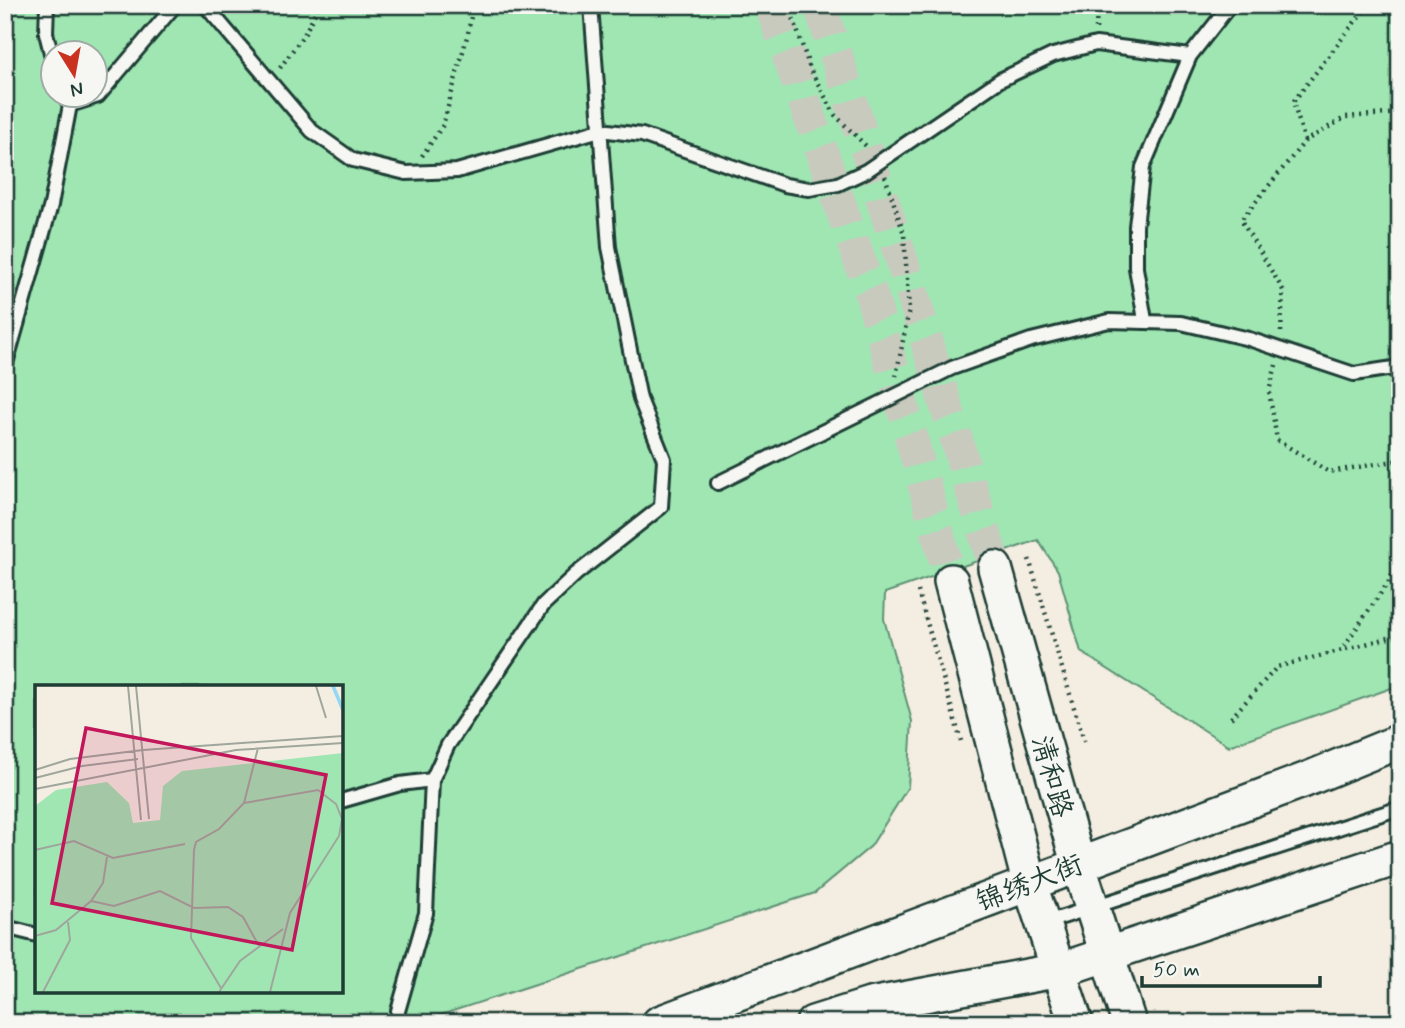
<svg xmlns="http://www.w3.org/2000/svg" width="1405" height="1028" viewBox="0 0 1405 1028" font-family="Mynerve,'LXGW WenKai TC',sans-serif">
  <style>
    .green { fill: #9fe6b3; stroke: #5f9274; stroke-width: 2; fill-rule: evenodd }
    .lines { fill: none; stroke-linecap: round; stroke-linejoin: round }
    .secondary-tunnel { stroke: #c9cabe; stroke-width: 33; stroke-dasharray: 33 17; stroke-linecap: butt }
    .lane-casing { stroke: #1f3d34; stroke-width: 18 }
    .secondary-casing { stroke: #1f3d34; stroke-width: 38 }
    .path { stroke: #1f3d34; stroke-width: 4.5; stroke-dasharray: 2 5; stroke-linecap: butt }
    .lane { stroke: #f6f6f2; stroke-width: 12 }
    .secondary { stroke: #f6f6f2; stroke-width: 33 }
    .labels { text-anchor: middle; stroke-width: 5; stroke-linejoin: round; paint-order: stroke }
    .street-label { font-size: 28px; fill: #1f3d34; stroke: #f6f6f2 }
    .inset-river { fill: none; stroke: #93d7f5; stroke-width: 3.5 }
    .inset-road { fill: none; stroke: #9fa79c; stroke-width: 2 }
    .view { fill: #c2185b; fill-opacity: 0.15; stroke: #c2185b; stroke-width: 3.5 }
    .inset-edge { fill: none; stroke: #1f3d34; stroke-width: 3.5 }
  </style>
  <rect width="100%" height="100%" fill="#f4ede1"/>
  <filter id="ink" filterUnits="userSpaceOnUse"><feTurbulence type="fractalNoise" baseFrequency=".0143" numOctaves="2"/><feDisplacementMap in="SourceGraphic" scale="14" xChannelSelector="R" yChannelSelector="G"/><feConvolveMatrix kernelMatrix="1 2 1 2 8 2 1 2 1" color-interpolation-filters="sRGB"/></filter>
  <g filter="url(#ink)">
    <path class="green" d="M5 5H1400V685L1229 746 1081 652 1058 571 1038 540 885 593 884 619 912 721 908 787 871 846 815 893 416 1023H5ZM52 52H94V94H52ZM37 687H341V991H37Z"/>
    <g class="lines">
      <path class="secondary-tunnel" d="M771 5 873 300 951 581
        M820 5 911 289 995 568"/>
      <defs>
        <path id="lane" d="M47 5 46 33 52 57
          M205 5 312 131 353 160 406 173 457 171 600 130 642 135 785 185 809 189 838 184 866 171 1000 80 1053 55 1096 44 1190 56
          M70 105 98 96 175 5
          M1145 320 1136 268V226L1143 167 1190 56 1230 5
          M5 367 51 205 70 105 64 94
          M718 483 952 368 1031 340 1109 321 1181 323 1249 339 1354 374 1400 367
          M341 801 400 784 432 780
          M1044 923 1400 808
          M5 927 37 935
          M398 1023V1011L426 913 432 780 448 745 544 604 576 574 661 507 664 459 640 399 609 247 591 5"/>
        <path id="secondary" d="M995 568 1078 863 1129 1023
          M951 581 1029 882 1076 1023
          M659 1023 1305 780 1400 741
          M813 1023 870 1005 1060 970 1400 857"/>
      </defs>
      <use href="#lane" class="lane-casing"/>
      <use href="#secondary" class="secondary-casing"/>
      <path class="path" d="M789 5 810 69 835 115 868 148
        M1096 29 1097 5
        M280 68 305 33 319 5
        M1305 141 1293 102 1368 5
        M422 156 443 125 468 33 473 5
        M885 176 904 234 909 310 896 376
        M1281 332 1283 290 1241 220 1305 141 1346 117 1400 113
        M1276 365 1269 391 1277 440 1329 472 1400 460
        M1029 559 1085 744
        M918 591 961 741
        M1344 646 1390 580 1400 555
        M1231 718 1277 667 1400 635"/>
      <use href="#lane" class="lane"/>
      <use href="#secondary" class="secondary"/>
    </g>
  </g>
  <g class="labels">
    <g class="street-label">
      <text transform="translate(1053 776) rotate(74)" y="10">清和路</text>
      <text transform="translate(1029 882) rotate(-21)" y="10">锦绣大街</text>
    </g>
  </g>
  <g transform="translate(35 685)">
    <rect width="308" height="308" fill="#f4ede1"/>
    <path d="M308 68V307H0V121L21 105 72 97 94 118 98 138 125 135 128 101 147 86Z" fill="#9fe6b3"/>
    <path class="inset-river" d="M298 1 308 25"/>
    <path class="inset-road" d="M93 1 106 135M101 1 114 134M281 1 291 33M0 85 35 74 108 65 308 51M0 93 47 81 103 74M0 104 201 65 308 58M209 118 283 105 301 119 307 134 304 151 255 228 235 307M0 165 39 156 78 173 150 159M56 216 79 221 125 206 159 223 193 222 208 232 224 261M0 251 21 245 56 216 68 198 72 172M186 303 156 253 159 165 161 157 184 144 209 118 223 63M8 307 35 255 33 237M184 307 205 276 248 244"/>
    <path class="view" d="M51 43 291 90 257 265 17 218Z"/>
    <rect width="308" height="308" class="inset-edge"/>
  </g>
  <rect width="1405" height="1028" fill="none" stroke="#f6f6f2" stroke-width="28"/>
  <rect x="14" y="14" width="1377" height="1000" fill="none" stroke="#1f3d34" stroke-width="2.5" filter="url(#ink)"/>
  <g transform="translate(74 74) rotate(169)"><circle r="33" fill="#f6f6f2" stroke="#a0aca6" stroke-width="2"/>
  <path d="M0-5L12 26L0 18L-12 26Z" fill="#c8321e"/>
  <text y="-10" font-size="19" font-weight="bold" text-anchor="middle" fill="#1f3d34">N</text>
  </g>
  <path d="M1142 976v10h178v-10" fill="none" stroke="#1f3d34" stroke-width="3.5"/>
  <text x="1153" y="976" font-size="21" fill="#1f3d34" stroke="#f6f6f2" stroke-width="5" paint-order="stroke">50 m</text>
</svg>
